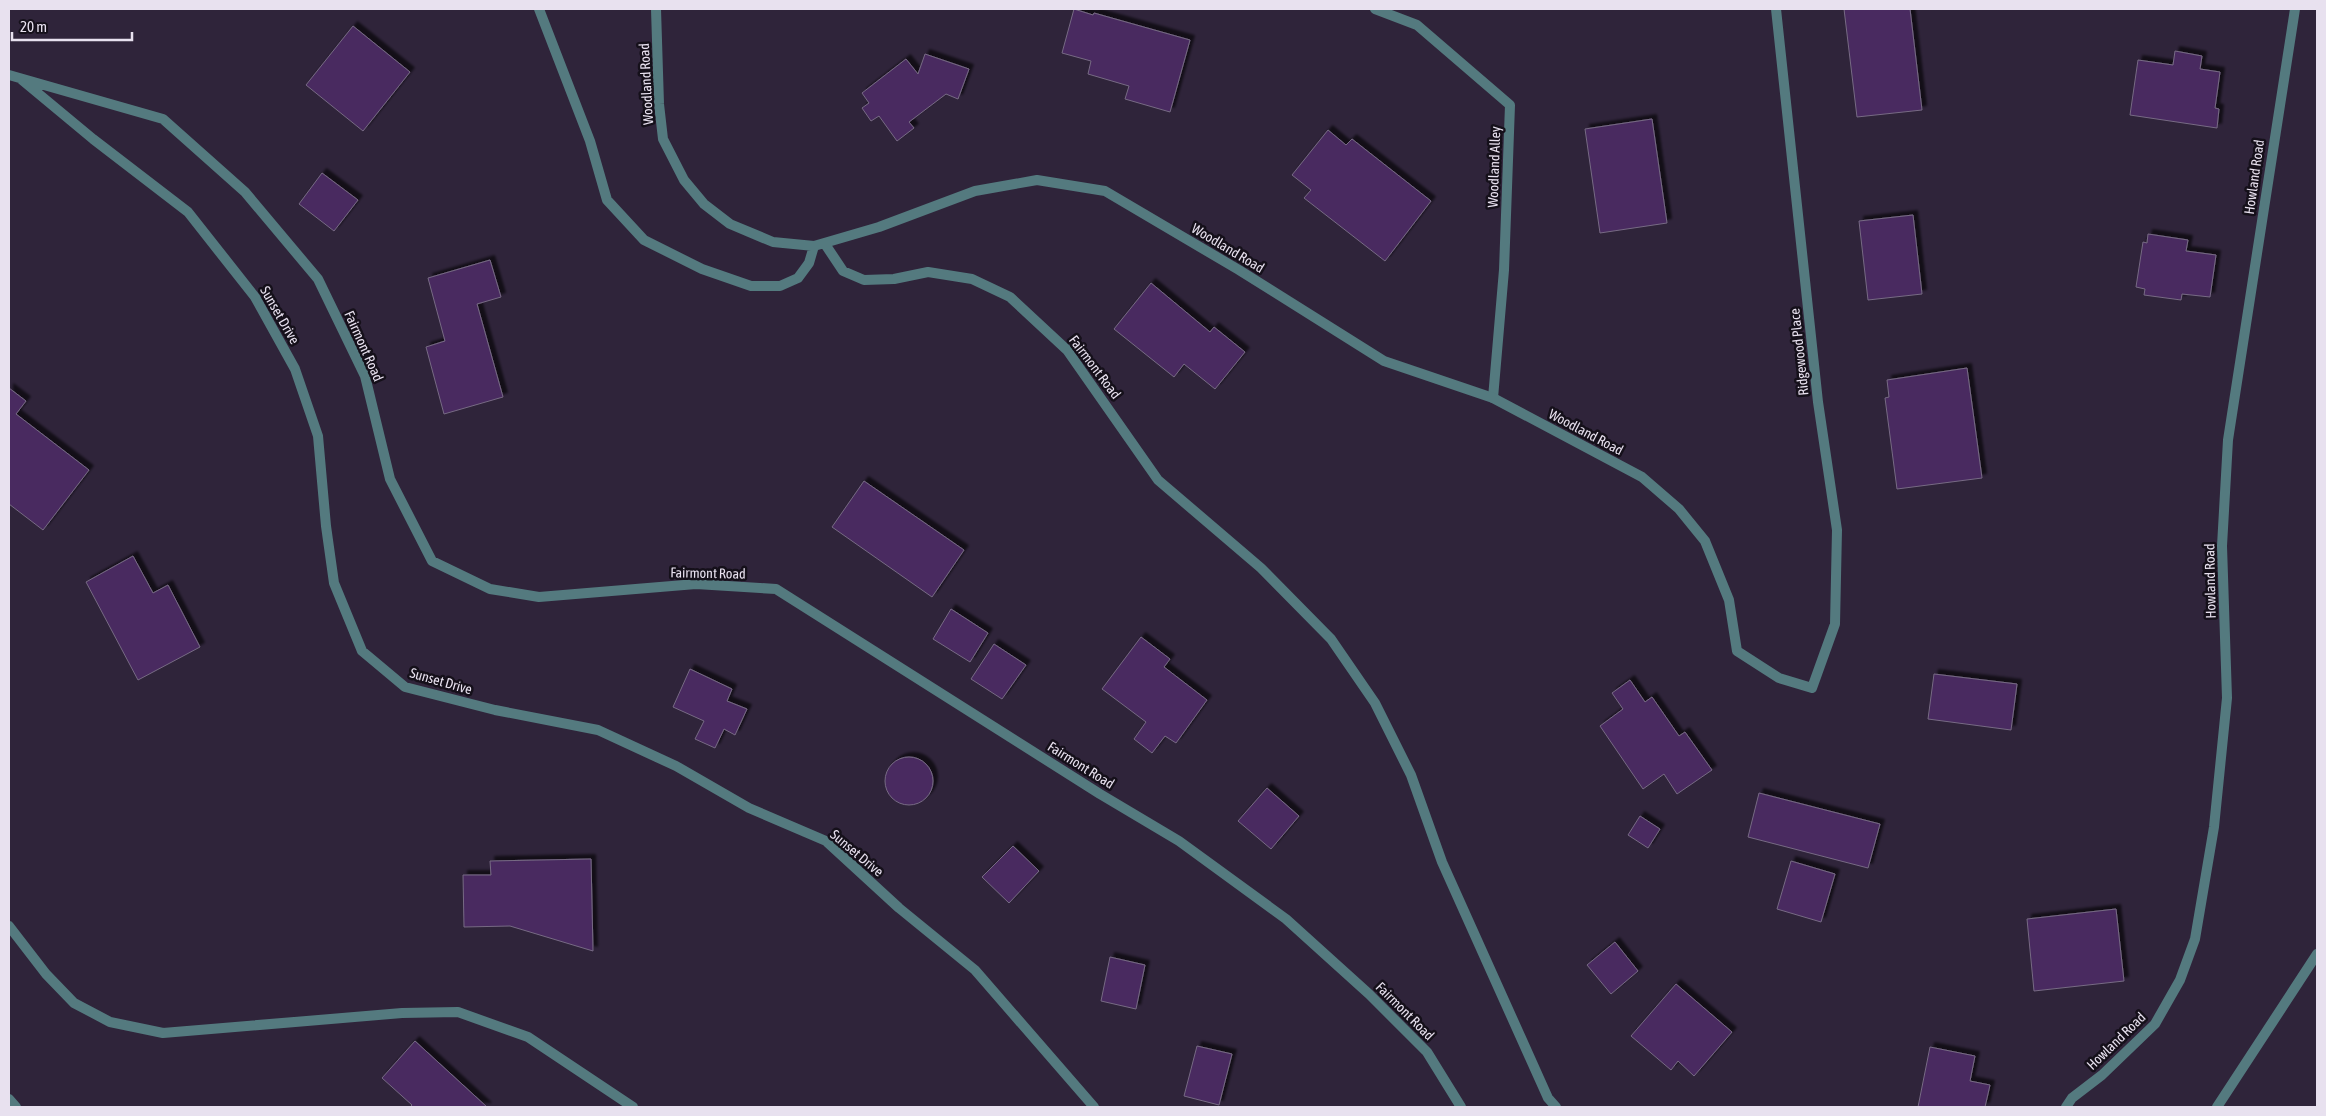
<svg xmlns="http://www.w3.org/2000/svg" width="2326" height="1116" viewBox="0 0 2326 1116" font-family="'Asap Condensed',sans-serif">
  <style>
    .building { fill: #482a60; stroke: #776a84; filter: url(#shadow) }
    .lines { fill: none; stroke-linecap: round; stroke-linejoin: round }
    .service { stroke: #547a7f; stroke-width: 10 }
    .minor { stroke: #547a7f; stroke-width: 10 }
    .labels { text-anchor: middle; stroke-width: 5; stroke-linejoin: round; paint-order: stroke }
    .street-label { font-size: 14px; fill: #e8e1ef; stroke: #15101a }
  </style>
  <defs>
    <filter id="shadow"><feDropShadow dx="4.5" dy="-4.5" stdDeviation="1" flood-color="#0009"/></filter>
  </defs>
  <rect width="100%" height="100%" fill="#2f243a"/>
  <path class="building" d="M1074 9 1093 15 1094 13 1190 40 1170 112 1125 99 1129 86 1088 74 1091 61 1062 53Z
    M1844 9H1910L1922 110 1857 117Z
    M353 26 410 72 363 131 306 85Z
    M2175 51 2202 56 2200 69 2220 72 2215 108 2219 109 2217 128 2130 115 2138 60 2173 65Z
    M925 54 969 69 958 99 946 94 909 122 914 128 897 141 879 116 871 121 862 108 869 103 862 93 906 59 918 74Z
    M1652 119 1667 223 1600 233 1585 129Z
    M1328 130 1346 145 1352 139 1431 201 1385 261 1304 198 1311 190 1292 175Z
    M322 173 358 200 334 231 299 204Z
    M1913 215 1922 294 1868 300 1859 221Z
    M2148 234 2188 240 2186 251 2216 255 2210 297 2182 294 2181 300 2144 295 2145 289 2136 287 2143 242 2147 243Z
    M490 260 501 297 477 304 503 397 444 414 426 347 445 341 428 278Z
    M1151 283 1210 332 1214 327 1245 352 1215 389 1184 364 1174 377 1114 329Z
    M1967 368 1982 478 1897 489 1885 398 1889 397 1887 380Z
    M9 388 26 401 16 414 89 470 43 530 9 504Z
    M864 481 964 550 932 597 832 527Z
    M133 556 153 593 168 585 200 647 138 680 86 582Z
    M951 609 988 633 970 662 933 639Z
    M1141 637 1170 659 1164 667 1207 700 1176 743 1165 736 1152 753 1134 739 1146 722 1102 689Z
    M994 644 1026 665 1002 699 971 679Z
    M690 669 732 689 727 701 747 709 735 735 724 729 715 748 695 739 704 721 673 707Z
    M1934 674 2017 684 2011 730 1928 719Z
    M1630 680 1645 702 1652 697 1679 736 1685 732 1712 770 1677 794 1664 774 1643 789 1600 726 1623 709 1612 693Z
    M885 781a24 24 0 1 1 48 0a24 24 0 1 1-48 0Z
    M1267 788 1299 816 1271 849 1238 821Z
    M1759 793 1880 824 1868 868 1748 837Z
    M1640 816 1660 829 1648 848 1628 835Z
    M1013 846 1039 871 1009 903 982 877Z
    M591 859 593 951 510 926 464 927 463 875H491L490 861Z
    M1791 861 1835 874 1821 922 1777 909Z
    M2116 909 2124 981 2034 991 2027 919Z
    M1615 942 1638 971 1611 994 1587 965Z
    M1110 957 1145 965 1136 1009 1101 1001Z
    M1676 984 1732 1032 1694 1076 1678 1061 1671 1070 1631 1036Z
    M415 1041 487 1107H410L412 1105 382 1078Z
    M1197 1046 1232 1054 1219 1105 1184 1096Z
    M1930 1047 1975 1056 1970 1081 1990 1085 1985 1107H1918Z"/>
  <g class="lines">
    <path class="service" d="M1375 9 1417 25 1510 105 1504 270 1493 398
      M9 926 46 974 74 1003 110 1022 163 1033 402 1013 458 1012 528 1037 633 1107"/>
    <path class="minor" d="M539 9 590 141 607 200 644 240 702 269 751 286H780L798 278 809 263 814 246
      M656 9 659 104 663 139 684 180 704 204 730 224 773 242 814 246 879 227 975 191 1037 180 1105 191 1239 270 1384 361 1493 398 1642 477 1679 509 1705 541 1729 600 1737 651 1779 678 1812 688 1835 624 1837 530 1818 402 1776 9
      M9 75 163 119 245 192 318 279 365 376 390 479 432 561 490 589 539 597 696 584 776 589 1100 794 1179 841 1286 919 1369 994 1427 1052 1461 1107
      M22 80 93 139 188 212 255 297 295 369 318 436 326 526 334 583 362 651 405 687 495 710 598 730 676 766 749 808 826 841 899 908 975 970 1094 1107
      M825 244 843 271 864 280 894 279 928 272 972 279 1010 297 1067 350 1158 480 1261 568 1331 639 1375 703 1411 775 1442 862 1548 1098 1556 1107
      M9 1099 16 1107
      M2066 1107 2072 1098 2102 1075 2155 1024 2180 980 2195 939 2214 827 2227 698 2222 546 2228 440 2295 9
      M2217 1107 2317 954"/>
  </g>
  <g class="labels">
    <g class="street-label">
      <text transform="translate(646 84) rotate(-93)" y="5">Woodland Road</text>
      <text transform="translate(1494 167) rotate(-88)" y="5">Woodland Alley</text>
      <text transform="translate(2254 177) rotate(-82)" y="5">Howland Road</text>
      <text transform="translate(1228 248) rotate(31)" y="5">Woodland Road</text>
      <text transform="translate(280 315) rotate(60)" y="5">Sunset Drive</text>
      <text transform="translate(364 346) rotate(66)" y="5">Fairmont Road</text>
      <text transform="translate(1799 352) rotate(-96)" y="5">Ridgewood Place</text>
      <text transform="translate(1095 367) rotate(53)" y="5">Fairmont Road</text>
      <text transform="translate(1586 432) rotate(28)" y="5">Woodland Road</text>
      <text transform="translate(708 573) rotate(1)" y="5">Fairmont Road</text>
      <text transform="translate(2210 581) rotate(-91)" y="5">Howland Road</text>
      <text transform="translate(441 681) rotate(16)" y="5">Sunset Drive</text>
      <text transform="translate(1081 765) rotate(32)" y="5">Fairmont Road</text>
      <text transform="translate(857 853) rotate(40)" y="5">Sunset Drive</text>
      <text transform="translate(1405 1011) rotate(45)" y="5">Fairmont Road</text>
      <text transform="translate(2116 1041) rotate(-44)" y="5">Howland Road</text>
    </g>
  </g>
  <rect width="2326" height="1116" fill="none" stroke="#e8e1ef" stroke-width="20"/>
  <path d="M12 32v8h120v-8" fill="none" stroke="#e8e1ef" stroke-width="2.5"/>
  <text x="20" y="32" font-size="15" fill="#e8e1ef" stroke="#15101a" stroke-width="4" paint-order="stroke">20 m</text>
</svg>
